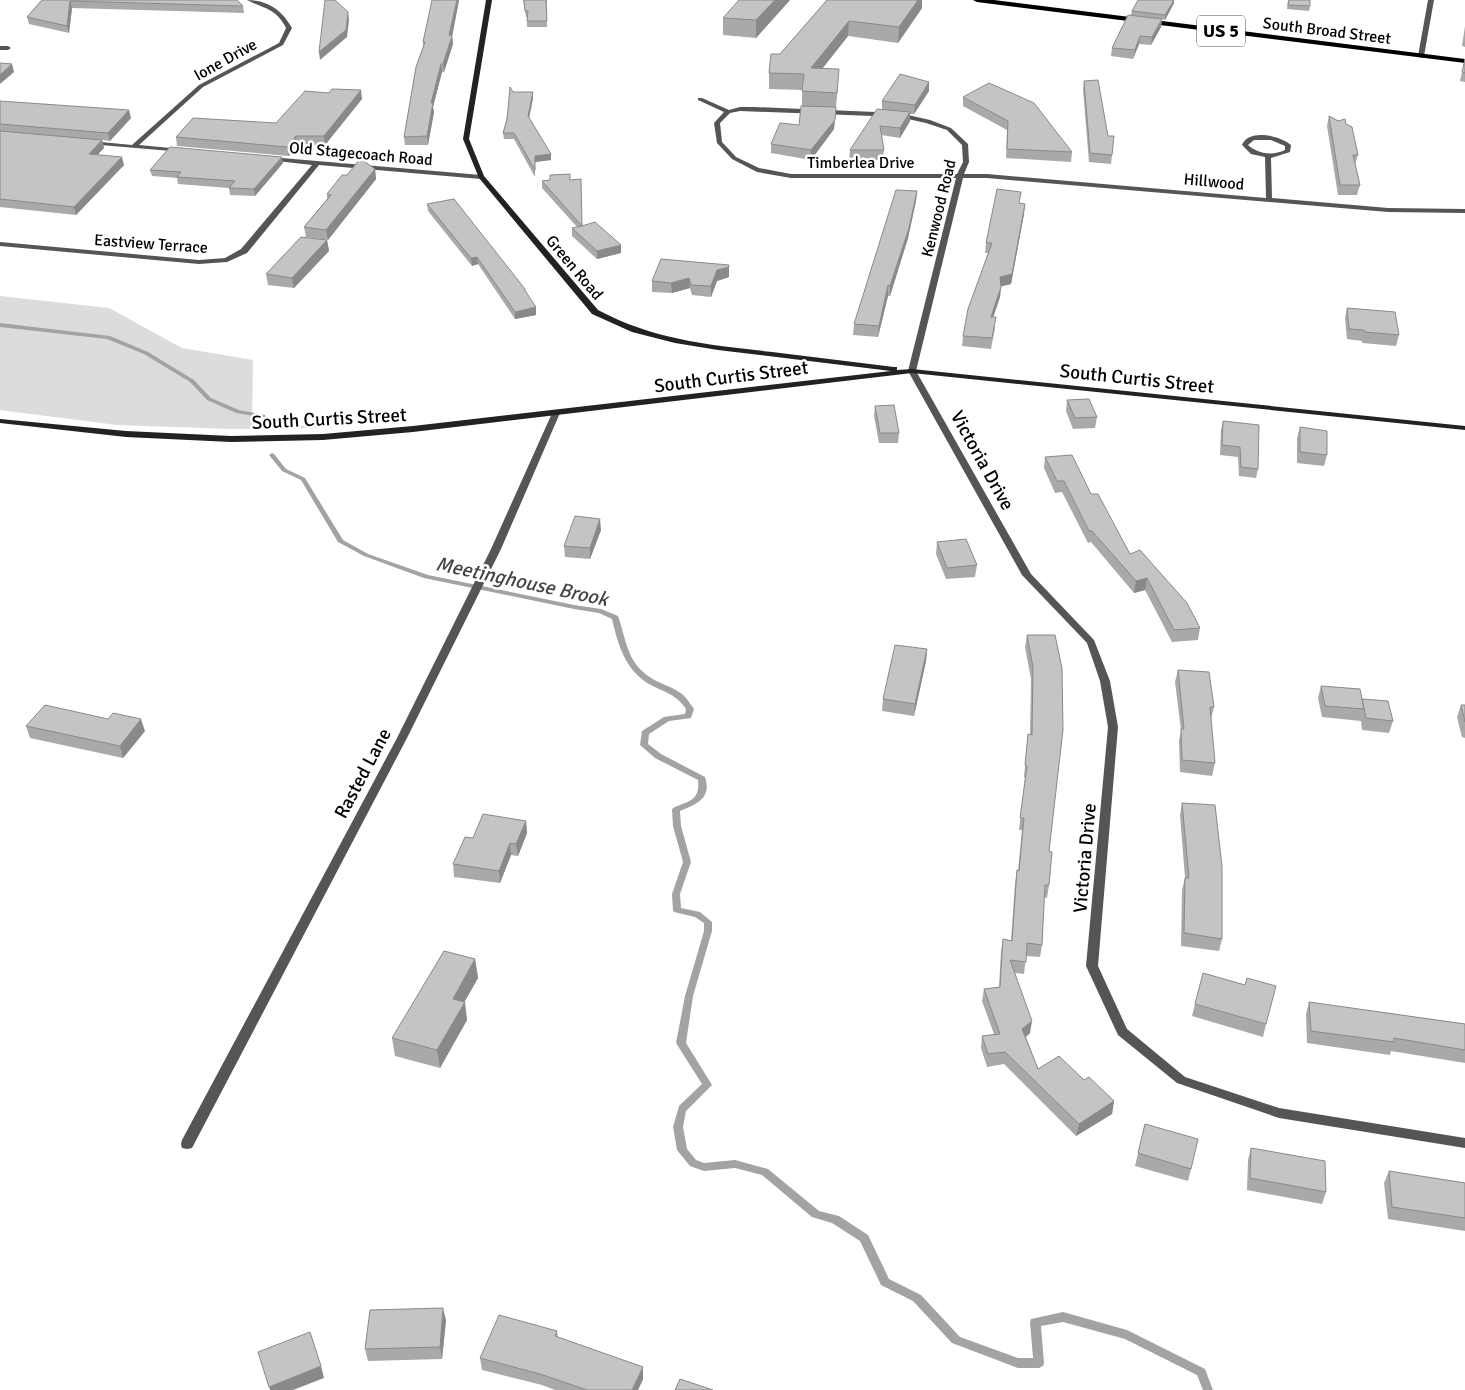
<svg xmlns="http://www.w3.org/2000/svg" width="1465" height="1390" viewBox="0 0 1465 1390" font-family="Signika,sans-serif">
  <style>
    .green { fill: #dcdcdc }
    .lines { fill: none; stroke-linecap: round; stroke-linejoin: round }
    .stream { fill: #a3a3a3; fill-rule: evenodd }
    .street { fill: #555; fill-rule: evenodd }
    .secondary { fill: #222; fill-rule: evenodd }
    .primary { fill: #000; fill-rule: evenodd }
    .wall { fill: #a9a9a9 }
    .shaded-wall { fill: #898989 }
    .building { fill: #c4c4c4; stroke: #898989 }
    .labels { text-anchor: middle; stroke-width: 5; stroke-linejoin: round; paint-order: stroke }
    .far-street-label { font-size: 16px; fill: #000; stroke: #fff }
    .shield { fill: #fff; stroke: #4c4c4c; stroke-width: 1 }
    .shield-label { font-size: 18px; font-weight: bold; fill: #000 }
    .street-label { font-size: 19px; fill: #000; stroke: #fff }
    .water-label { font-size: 20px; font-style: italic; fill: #444; stroke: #fff }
  </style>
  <rect width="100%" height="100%" fill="#fff"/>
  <path class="green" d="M0 296 109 308 182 348 253 360 252 423 336 428 232 429 117 425 0 410Z"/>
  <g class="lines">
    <path class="stream" d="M0 323 110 336 148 352 194 380 211 398 239 410 265 415 267 427 266 428H262L260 417 236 413 207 400 190 382 144 354 107 339 0 327Z
      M272 453 274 454 286 469 305 478 343 540 368 554 428 575 574 605 601 609 618 616C625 635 626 655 641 670 653 683 669 684 682 694 687 698 690 704 694 709L691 718 669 721 649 734 648 744 661 754 705 777C712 799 696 804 680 811L681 826 691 862 680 894 681 908 700 912 712 922V931L693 996 686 1043 712 1085 686 1111 683 1127 687 1149 696 1160 704 1163 735 1160 768 1169 819 1211 839 1216 868 1235 889 1279 921 1295 960 1337 1018 1358H1033L1030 1322 1031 1319 1063 1312 1127 1330 1205 1369 1213 1390H1203L1197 1375 1125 1339 1063 1322 1041 1326 1044 1363 1043 1366 1039 1368H1018L952 1343 913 1301 881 1285 860 1241 832 1223 812 1217 762 1175 735 1168 704 1171 690 1166 677 1150 673 1127 679 1106 702 1084 676 1043 685 996 704 931V923L695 917 674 912 673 910 672 894 683 862 673 826 672 810 673 808C689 801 700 801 698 780L655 758 640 745 642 731 664 717 685 714 686 709C676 694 666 693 651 685 626 672 618 645 612 619L599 613 574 609 424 578 364 556 338 542 301 480 282 471 269 455Z"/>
    <path class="street" d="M247 0C268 0 282 10 292 28L283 45 203 87 139 145 181 149 184 151 183 152 89 144V142L91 141 132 145 199 85 279 43 286 28C276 8 264 9 247 0Z
      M1428 0H1434L1424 56 1421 58 1418 56Z
      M0 46H8L11 48 8 50H0Z
      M698 98H702L729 110 740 107H755L899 113 930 120 951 128 968 144 969 162 964 174H987L1266 198 1265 157 1251 154 1242 145C1249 128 1281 136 1291 145L1290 152 1271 158 1272 198 1388 208 1465 209V213L1388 212 987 178H963L916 371 1031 574 1094 640 1110 681 1118 727 1098 966 1127 1029 1185 1077 1279 1108 1465 1138V1148L1279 1118 1177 1083 1118 1035 1086 966 1108 727 1100 681 1087 643 1022 575 908 371 956 178H791L757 172 732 159 717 143 714 123 724 112 698 100ZM740 111 899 117 926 123 947 130 962 145 963 162 957 174H791L759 168 736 157 722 142 720 123 730 113ZM1254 140H1271L1285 146V150C1273 156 1258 154 1248 145Z
      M270 157 481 175 484 177 481 179 319 165 247 253 227 262 199 264 0 246V242L199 260 225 258 241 249 312 165 268 160 267 159Z
      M553 411H556L560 413 501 549 407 738 192 1148 187 1149 182 1148 181 1144 182 1140 397 738 491 549Z"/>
    <path class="secondary" d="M486 0H492L469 139 484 176 598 310C654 340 710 345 772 352 813 357 853 362 894 367H897V370L912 369 1465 426V430L912 373 413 432 323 440 231 442 126 437 0 423V419L126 431 231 436 323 434 413 426 891 371 718 350 675 343 632 332 592 314 479 178 463 139Z"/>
    <path class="primary" d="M973 0H994L1465 59V63L977 2Z"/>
  </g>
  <path class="wall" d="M42 0 243 6 244 13 72 8 69 33 29 24 27 17Z
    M459 0 452 36 453 44 444 72H442L433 107 434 112 428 145H405L404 137 423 46V42Z
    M523 0H547V27H527V17H526Z
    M790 0 756 38 723 35V18Z
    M827 0 922 8 898 43 848 36 822 69 838 85 834 129 811 160 771 153V144L799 125 802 106V90L769 89V73L780 54Z
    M1288 0 1310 6 1309 11 1287 9Z
    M1174 3 1165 20 1162 19 1161 27 1151 45 1139 44 1133 59 1111 56 1112 48 1131 15 1132 11Z
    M1465 26V47L1462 46Z
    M1465 59V82L1460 81Z
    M1084 81 1112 155 1111 164 1089 162 1083 90Z
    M929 82V91L914 114H910V121L900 138 881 135 884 150 883 160H849L850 150 882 109V101Z
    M513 92 533 98 529 119 551 154V160L535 162V177L514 139H504L503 133Z
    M963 97 1072 152 1071 162 1006 158 1007 130 963 106Z
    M362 99 325 145H298L289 156 177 146 176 137 276 123Z
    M0 101 131 118 110 141 102 140 104 148 98 154 124 165 76 215 0 207Z
    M1329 116 1346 124 1358 155 1355 165 1360 185 1357 195H1338L1327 126Z
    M283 163 255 196 230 195 229 188 178 184 177 178 152 176 150 170Z
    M375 169 376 179 328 240 306 237 304 227 327 199V194L347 175Z
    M570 180 583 226 621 253 597 259 572 236V228L577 227 542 188V181Z
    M917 191 916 201 908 238 890 296H888L878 337 853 335 854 324Z
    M1020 203 1024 214 1011 284 1001 286 1000 297 993 317 995 328 991 349 962 346 963 336 988 253H985L986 243Z
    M427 204 525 289 526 292 536 315 515 319 478 264 472 266 428 211Z
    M327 240 329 251 294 288 268 285 266 274Z
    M661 259 729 277 717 281 711 297 692 295 690 288 672 293 652 292V281Z
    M1347 308 1399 335 1396 346 1362 343V341L1347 339 1345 318Z
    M1067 400 1097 417 1095 428 1073 429 1066 411Z
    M875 406 899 433 898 443H879L874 416Z
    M1223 421 1258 469 1256 478 1239 476 1238 457 1220 455 1221 430Z
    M1300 427 1327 455 1324 466 1297 463V438Z
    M1045 457 1091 494 1130 554 1200 628 1198 640 1172 642 1145 590 1134 593 1091 542 1088 543 1062 492 1055 493 1044 468Z
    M601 530 590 559 565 557 564 546Z
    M937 542 977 565 975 577 946 579 936 554Z
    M1027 635H1055L1049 851V885L1047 898 1044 897 1042 945 1040 957 1026 956 1024 974 1015 973 1030 1033 1026 1037 1038 1069 1084 1080 1114 1101 1112 1114 1076 1136 1004 1064 987 1067 981 1048 982 1036 994 1034 982 1001 984 989 999 987 1001 951 1003 939 1011 941 1015 883 1017 870 1018 871 1022 830H1019L1025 778 1024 777 1028 734H1030L1031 679 1025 647Z
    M927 649 926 661 914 716 882 711 883 699Z
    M1178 670 1214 707 1211 719 1215 763 1212 776 1180 772 1179 741 1181 730 1175 682Z
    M1321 686 1362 699 1393 721 1389 733 1362 730 1361 721 1322 717 1318 698Z
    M1461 705H1465V738L1462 737 1457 717Z
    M108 719 145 731 123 758 30 738 26 726Z
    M1182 803 1222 939 1219 951 1181 946 1182 890 1185 878 1180 815Z
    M526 821 527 833 518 856 511 855 500 883 454 877 453 864 473 838Z
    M475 959 478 978 464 1002 467 1020 440 1068 395 1056 392 1038Z
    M1309 1002 1465 1024V1063L1391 1051 1390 1055 1307 1043 1306 1014Z
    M1195 1004 1266 1024 1263 1037 1192 1016Z
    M1145 1124 1191 1169 1188 1181 1135 1166Z
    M1251 1148 1326 1192 1322 1204 1247 1190 1248 1160Z
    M1389 1171 1465 1183V1231L1388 1219 1384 1183Z
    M446 1320 442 1359 368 1361 365 1349Z
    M557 1331 558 1337 643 1367V1379L638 1390H555L542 1385 482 1370 480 1358Z"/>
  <path class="shaded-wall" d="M457 0H459L452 37V36L453 44 444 72 443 64Z
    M775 0H790L756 38V20Z
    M918 0H922V8L898 43 899 27Z
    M1174 0V3L1165 20V15Z
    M70 1 72 8 69 33 67 26Z
    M348 12 349 20 347 37 320 60 319 52Z
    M1162 19 1161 27 1151 45 1152 37Z
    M849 21 848 36 810 84 811 68Z
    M1140 36 1139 44 1133 59 1135 50Z
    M12 64 14 72 0 84V75Z
    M441 64 442 72 433 107 434 112 428 145 427 136 431 103Z
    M929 82V91L914 114 915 105Z
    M361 90 362 99 325 145 324 136Z
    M533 92V98L528 123V116Z
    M836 107 834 129 811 160V150Z
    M129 110 131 118 110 141 108 133Z
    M910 112V121L900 138V128Z
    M296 136 298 145 289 156 287 147Z
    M102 140 104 148 91 162 89 154Z
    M551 154V160L535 162V177V156Z
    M122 157 124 165 76 215 74 207Z
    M282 157 283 163 255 196 254 189Z
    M375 169 376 179 328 240 326 230Z
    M917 191 916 201 908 238 890 296V286Z
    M1025 204 1024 214 1011 284 999 287 1000 277Z
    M327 240 329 251 294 288 292 278Z
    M621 245V253L597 259V251Z
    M477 257 478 264 472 266 471 258Z
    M729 267V277L717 281 711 297V286L717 270Z
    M689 278 690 288 672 293 671 283Z
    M888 285V296L878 337 879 326Z
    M1001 287 1000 297 990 327 991 317Z
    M536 307V315L515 319V312Z
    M600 519 601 530 590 559V548Z
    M1147 578 1145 590 1134 593 1136 581Z
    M927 649 926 661 914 716 915 704Z
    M141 719 145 731 123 758 120 746Z
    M526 821 527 833 518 856 516 844Z
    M510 843 511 855 500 883 499 871Z
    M475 959 478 978 456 1017 453 999Z
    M465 1002 467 1020 440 1068 437 1050Z
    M1032 1021 1030 1033 1021 1041 1022 1029Z
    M1114 1101 1112 1114 1076 1136 1079 1124Z
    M443 1308 446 1320 442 1359 440 1347Z
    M321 1366 324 1378 293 1390H270L269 1387Z
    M643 1367V1379L638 1390H632Z"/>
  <path class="building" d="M42 0H237L243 6 70 1 67 26 27 17Z
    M325 0H335L348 12 346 30 319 52Z
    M432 0H457L449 35 452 36 443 64H441L431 103H433L427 136 404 137 416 67 425 42H423Z
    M524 0H546L547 21H527L528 11H525Z
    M739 0H775L756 20 723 18Z
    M827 0H918L899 27 849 21 811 68 839 69 837 93 802 91 804 74 769 73 771 54H780Z
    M1138 0H1174L1165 15 1132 11Z
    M1289 0H1310V6L1288 5Z
    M1128 15 1162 19 1152 37 1140 36 1135 50 1112 48Z
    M1465 59V73L1462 72Z
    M0 63 12 64 0 75Z
    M900 74 929 82 915 105 882 101Z
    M1098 80 1108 136H1114L1112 155 1090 153 1084 81Z
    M989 83 1034 103 1072 152 1007 149 1008 121 963 97Z
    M510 87 513 92H533L528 116 551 154 535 156V170L514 133H503L507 120Z
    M332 89 361 90 324 136H296L287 147 176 137 193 118 276 123 305 91 329 93Z
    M0 101 129 110 108 133 0 124Z
    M801 106 836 107 835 120 811 150 771 144 780 123 799 125Z
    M877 109 910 112 900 128 880 126 884 150H850Z
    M1329 116 1338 121 1345 119 1346 124 1352 127 1358 155H1353L1360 185H1340Z
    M0 131 102 140 89 154 122 157 74 207 0 199Z
    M170 147 282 157 254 189 229 188 235 181 177 177 181 172 150 170Z
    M359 160 364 161 375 169 326 230 304 227 331 195 327 194 342 175H347Z
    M570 174V180L581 179 582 226 595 222 621 245 597 251 572 228 582 226 542 181 550 180V175Z
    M997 189 1021 192 1019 203 1025 204 1012 274 1000 277 1001 287 991 317H996L992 338 963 336 968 309 992 243H986Z
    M896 190 917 191 909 228 890 286 888 285 879 326 854 324Z
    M454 199 525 289H524L536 307 515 312 477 257 471 258 427 204Z
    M301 237 327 240 292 278 266 274Z
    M661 259 729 265V267L717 270 711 286 691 285 689 278 671 283 652 281Z
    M1347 308 1395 312 1399 335 1365 332 1364 330 1349 329Z
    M1089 399 1097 417 1075 418 1067 400Z
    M894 405 899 433H880L875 406Z
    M1223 421 1259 425 1258 469 1241 467 1240 447 1222 445Z
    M1300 427 1327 431V455L1300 452Z
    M1072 455 1091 494H1098L1130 554 1140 550 1187 603 1200 628 1174 630 1147 578 1136 581 1092 531H1089L1064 481H1057L1045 457Z
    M575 516 600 519 590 548 564 546Z
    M966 539 977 565 947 568 937 542Z
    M1027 635H1055L1062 668 1063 730 1049 851 1052 852 1049 885H1045L1042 945 1027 943 1026 962 1010 960 1032 1021 1022 1029 1038 1069 1059 1056 1084 1080 1089 1077 1114 1101 1079 1124 1005 1052 988 1054 982 1036 1000 1034 984 989 1000 987 1003 939 1012 941 1017 870 1019 871 1024 818H1020L1027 766 1025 765 1028 734 1032 735 1033 667Z
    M895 645 927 649 915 704 883 699Z
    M1178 670 1209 672 1214 707H1210L1215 763 1182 760 1181 729H1184Z
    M1321 686 1360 689 1364 709 1325 706Z
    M1362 699 1388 701 1393 721 1366 718Z
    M45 705 108 719 113 713 141 719 120 746 26 726Z
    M1461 705H1465V722Z
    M1182 803 1215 805 1222 866V939L1184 933 1185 878H1189Z
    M483 814 526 821 516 844 510 843 499 871 453 864 465 837 473 838Z
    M444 951 475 959 453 999 465 1002 437 1050 392 1038Z
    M1203 973 1245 985 1247 978 1276 986 1266 1024 1195 1004Z
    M1309 1002 1465 1024V1050L1394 1038V1042L1311 1031Z
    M1145 1124 1198 1139 1191 1169 1138 1153Z
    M1251 1148 1325 1161 1326 1192 1250 1178Z
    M1389 1171 1465 1183V1218L1392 1207Z
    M443 1308 440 1347 365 1349 370 1310Z
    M499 1315 557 1331 555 1336 643 1367 632 1390H587L540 1374 480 1358Z
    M310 1332 321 1366 269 1387 258 1352Z
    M680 1379 713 1390H675Z"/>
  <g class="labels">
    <g class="far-street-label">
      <text transform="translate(1327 30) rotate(7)" y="6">South Broad Street</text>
      <text transform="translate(225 59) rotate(-29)" y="6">Ione Drive</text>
      <text transform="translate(361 153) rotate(5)" y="6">Old Stagecoach Road</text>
      <text x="861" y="168">Timberlea Drive</text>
      <text transform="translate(1214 181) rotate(5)" y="6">Hillwood</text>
      <text transform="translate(938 208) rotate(-76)" y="6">Kenwood Road</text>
      <text transform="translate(151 243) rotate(4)" y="6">Eastview Terrace</text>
      <text transform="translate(575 267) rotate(50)" y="6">Green Road</text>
    </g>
    <rect class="shield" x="1197" y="15.5" width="48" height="31" rx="4"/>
    <g class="shield-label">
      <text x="1221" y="37">US 5</text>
    </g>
    <g class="street-label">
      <text transform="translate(731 376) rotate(-7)" y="7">South Curtis Street</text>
      <text transform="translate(1137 378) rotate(6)" y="7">South Curtis Street</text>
      <text transform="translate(329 418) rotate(-3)" y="7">South Curtis Street</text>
      <text transform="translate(983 460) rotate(61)" y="7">Victoria Drive</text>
      <text transform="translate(362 773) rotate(-62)" y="7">Rasted Lane</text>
      <text transform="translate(1084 858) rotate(-85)" y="7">Victoria Drive</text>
    </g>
    <g class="water-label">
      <text transform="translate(522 581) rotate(12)" y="7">Meetinghouse Brook</text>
    </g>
  </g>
</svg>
